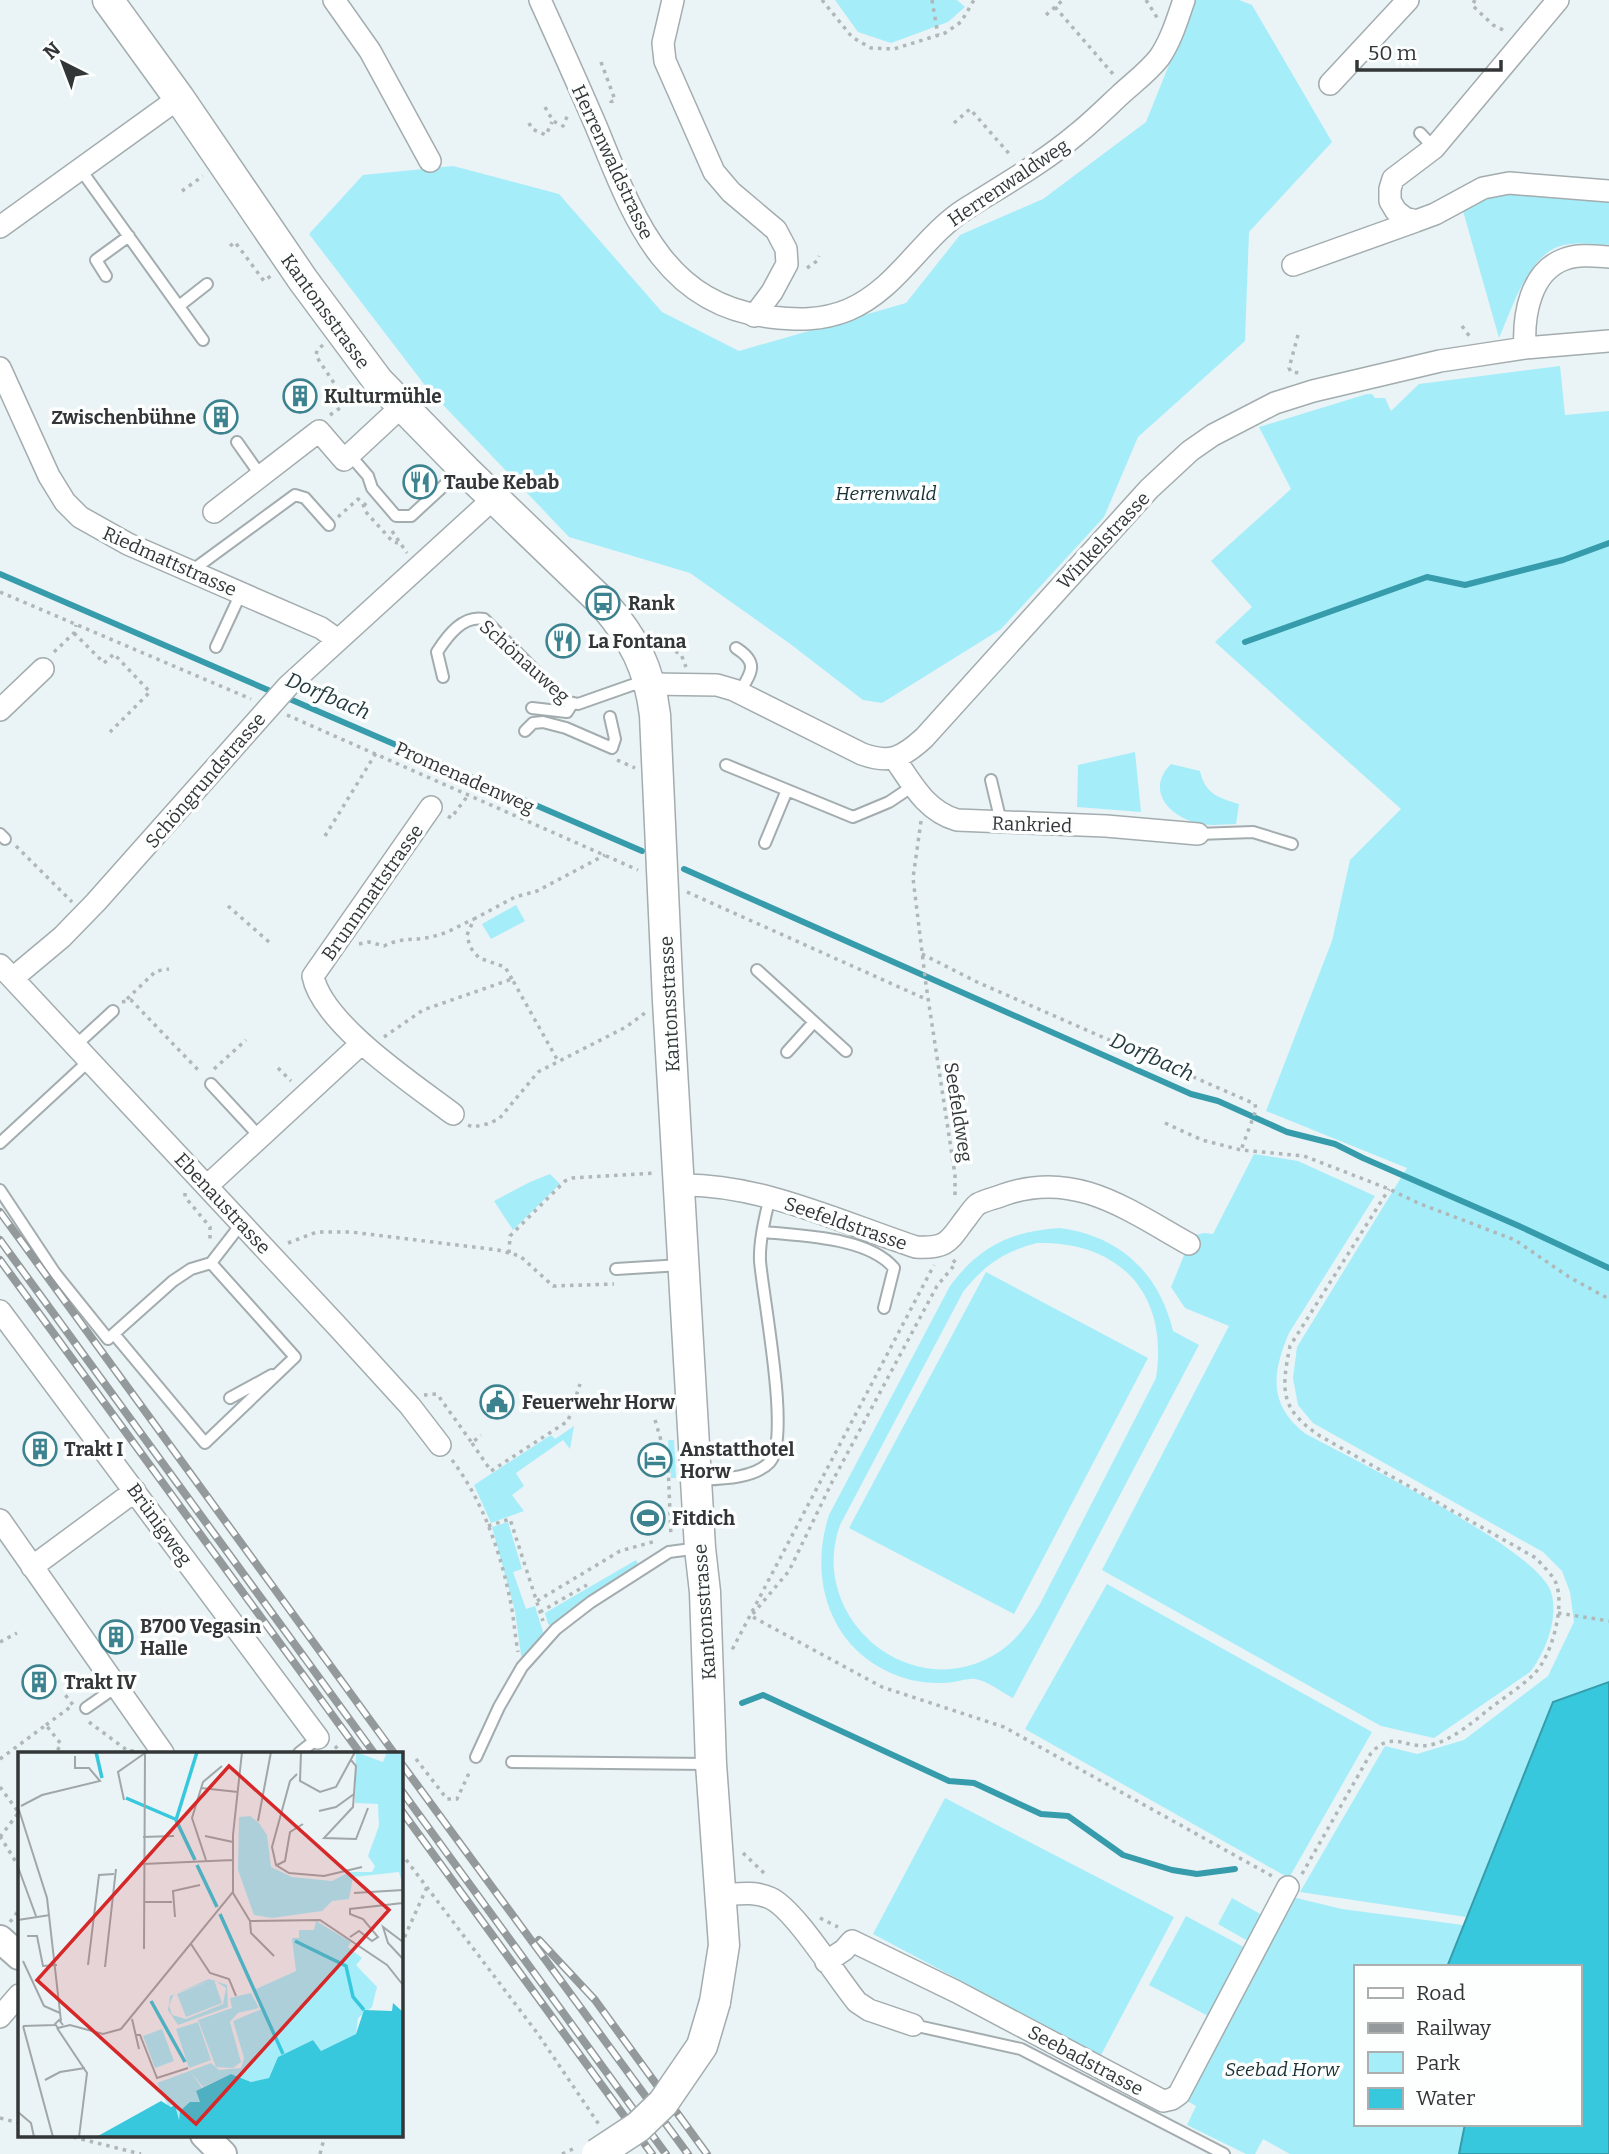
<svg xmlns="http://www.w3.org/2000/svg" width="1609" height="2154" viewBox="0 0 1609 2154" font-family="Bitter,serif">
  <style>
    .green { fill: #a6edfa; fill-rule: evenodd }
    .water { fill: #38c8dd; stroke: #369cab; stroke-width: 2 }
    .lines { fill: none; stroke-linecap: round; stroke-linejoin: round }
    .stream { stroke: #369cab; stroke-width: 6 }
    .service-casing { stroke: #a3acae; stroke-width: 14 }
    .minor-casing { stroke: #a3acae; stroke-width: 24 }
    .tertiary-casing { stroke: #a3acae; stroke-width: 30 }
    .secondary-casing { stroke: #a3acae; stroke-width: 33 }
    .path { stroke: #afb7b8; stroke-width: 3.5; stroke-dasharray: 3.5 5; stroke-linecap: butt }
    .service { stroke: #fff; stroke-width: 10 }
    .minor { stroke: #fff; stroke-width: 21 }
    .tertiary { stroke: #fff; stroke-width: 26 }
    .secondary { stroke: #fff; stroke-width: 30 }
    .rail-casing { stroke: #949a9b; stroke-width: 8 }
    .rail { stroke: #fdffff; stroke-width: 5; stroke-dasharray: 16; stroke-linecap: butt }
    .secondary-bridge-casing { stroke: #a3acae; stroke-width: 33; stroke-linecap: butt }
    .path-bridge { stroke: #afb7b8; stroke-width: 3.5; stroke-dasharray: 3.5 5; stroke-linecap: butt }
    .secondary-bridge { stroke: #fff; stroke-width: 30 }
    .labels { text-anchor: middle; stroke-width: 7; stroke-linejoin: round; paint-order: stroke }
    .street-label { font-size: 19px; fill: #333637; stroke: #fdffff }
    .poi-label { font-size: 19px; font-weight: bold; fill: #333637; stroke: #fdffff; text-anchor: start }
    .park-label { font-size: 19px; font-style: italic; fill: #172e32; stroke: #fdffff }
    .water-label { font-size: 21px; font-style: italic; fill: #233a3e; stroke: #fdffff }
    .inset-river { fill: none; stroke: #38c8dd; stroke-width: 3.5 }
    .inset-road { fill: none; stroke: #a1a7a9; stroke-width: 2 }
    .view { fill: #d62828; fill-opacity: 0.15; stroke: #d62828; stroke-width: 3.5 }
    .inset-edge { fill: none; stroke: #333637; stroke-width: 3.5 }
  </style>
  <rect width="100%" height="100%" fill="#eaf3f5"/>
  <path class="green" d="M835 0H957L965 7 948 22 891 43 858 32Z
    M1195 0H1239L1252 5 1332 142 1249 232 1245 341 1138 437 1104 517 1001 629 882 703 863 700 789 643 690 573 569 537 427 388 309 234 363 175 453 166 559 194 662 312 739 351 906 303 960 235 1043 199 1146 122Z
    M1512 194 1609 201V245C1594 244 1575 242 1560 246 1527 257 1512 309 1499 338L1463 211 1495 195Z
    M1560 366 1565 415 1609 411V1682L1553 1702 1466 1917 1300 1892 1385 1746 1417 1754 1464 1740 1548 1676 1574 1622 1570 1592 1562 1571 1543 1552 1313 1423 1298 1405 1293 1378 1297 1347 1407 1168 1266 1111 1332 941 1350 860 1401 809 1215 642 1252 607 1211 561 1291 489 1259 427 1367 394H1372L1375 398H1385L1391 411 1419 384Z
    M1135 752 1141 812 1077 807 1078 765Z
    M1171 764 1200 771C1205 794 1219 798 1239 804L1236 824C1225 824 1213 826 1202 824 1171 819 1144 791 1171 764Z
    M516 905 525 921 491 939 482 924Z
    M1254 1154 1298 1161 1375 1196 1289 1333C1272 1373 1268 1405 1306 1434 1352 1459 1538 1549 1551 1592 1559 1617 1546 1652 1530 1672L1434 1738 1381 1726 1102 1570 1229 1326 1185 1308 1171 1287 1192 1236 1204 1233 1213 1234Z
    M550 1174 560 1184 513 1230 494 1201 530 1182Z
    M1060 1228C1119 1236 1159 1272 1173 1331L1199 1345 1013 1698C1002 1693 987 1680 975 1679 969 1678 960 1681 954 1682 940 1684 925 1683 911 1680 835 1660 806 1586 829 1515L950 1286C979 1247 1011 1231 1060 1228ZM1037 1243C1121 1241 1169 1295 1156 1378L1040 1604C1028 1624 1015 1643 994 1655 908 1705 807 1616 840 1525L963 1292C983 1266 1005 1251 1037 1243Z
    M986 1272 1148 1358 1014 1614 849 1528Z
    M574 1426 570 1449 563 1440 516 1473 524 1486 512 1495 524 1511 491 1523 474 1485 551 1435 555 1439Z
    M668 1440H674L676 1478H671Z
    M508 1522 522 1569 513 1572 526 1609 535 1606 544 1635 522 1662 515 1611 492 1527Z
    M636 1560 640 1567 553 1626 548 1624 545 1613Z
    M1107 1584 1372 1732 1289 1878 1025 1729Z
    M945 1798 1174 1917 1101 2055 873 1934Z
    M1292 1897 1342 1909 1463 1925 1447 1967H1355V2124H1465L1459 2154H1290L1263 2139 1255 2154H1246L1187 2125 1196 2106 1187 2101Z
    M1232 1898 1262 1915 1248 1941 1218 1924Z
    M1186 1916 1249 1950 1212 2018 1149 1985Z"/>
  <path class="water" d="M1609 1682V2154H1459L1465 2124H1579V1967H1447L1553 1702Z"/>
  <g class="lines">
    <path class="stream" d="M0 574 275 693
      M1245 642 1427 577 1465 585 1563 560 1609 543
      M285 697 642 851
      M684 869 1191 1094 1218 1101 1287 1132 1335 1144 1363 1158 1519 1226 1609 1268
      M742 1703 763 1695 949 1781 974 1783 1041 1814 1068 1816 1123 1855 1172 1870 1197 1874 1235 1869"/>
    <defs>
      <path id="service" d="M1420 133 1434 148
        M81 170 203 340
        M106 276 96 260 129 236
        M179 306 207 284
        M237 442 261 476
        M349 454 368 476 372 488 396 516H411L462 469
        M190 572 295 495 305 498 329 525
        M216 647 241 593
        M736 648C760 663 751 673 739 693
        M443 677 437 652C448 635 463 615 484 619L565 701 578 704 632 685 649 684
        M532 708 567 712 572 704
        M525 731 533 723 543 722 566 728 612 748 615 739 610 717
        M726 765 853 817 889 802 913 786
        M991 780 1001 822
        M0 834 5 839
        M1198 834 1253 832 1292 844
        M765 843 787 790
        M757 970 846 1051
        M76 1045 113 1011
        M787 1052 814 1022
        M211 1084 260 1137
        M0 1143 90 1060
        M0 1190 55 1273 108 1339 173 1281 191 1269 211 1263 242 1223
        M764 1232C802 1236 868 1237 894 1268L884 1308
        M616 1269 681 1265
        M114 1334 205 1443 295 1357 211 1263
        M230 1398 272 1375
        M698 1480C720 1479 754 1479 770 1462 791 1438 763 1298 760 1261 759 1241 765 1216 770 1197
        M86 1708 116 1687
        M299 1753 318 1738
        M476 1757 499 1707 522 1667 556 1629 591 1602 669 1552 699 1548
        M512 1762 709 1764
        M913 2025 1021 2049 1224 2154"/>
      <path id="minor" d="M334 0 370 51 430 161
        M540 0C559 42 578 84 596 126 632 213 662 305 770 317 797 320 821 321 848 310 898 289 922 236 967 208 1005 184 1044 162 1077 134 1092 122 1106 108 1120 95 1133 83 1148 72 1159 58 1171 41 1177 20 1184 0
        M673 0 663 43 665 61 714 172 731 192 776 230 786 249 787 264 772 292 754 316
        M1558 0 1434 148 1393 179 1390 189V201L1396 211 1405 218 1416 221 1435 214 1483 188 1509 183 1609 191
        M1330 84 1408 0
        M0 227 179 98
        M1293 265 1416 221
        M1525 348C1523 316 1530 271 1565 259 1579 254 1595 256 1609 257
        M0 368 49 476 65 502 80 517 128 544 321 628 338 640
        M214 512 319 431 344 460 401 407
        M651 684 717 685 734 690 862 754C890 764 902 758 924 738L1149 489 1190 451 1213 435 1275 403 1313 391 1440 361 1525 348 1609 341
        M0 710 43 669
        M895 759C912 784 926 811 957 820L1106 826 1198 834
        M431 807 313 976C322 1024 415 1085 453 1114
        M0 965 338 1327 410 1406 440 1445
        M13 978 62 937 96 902 288 686 494 498
        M679 1185C759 1183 840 1222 916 1247 949 1249 949 1240 967 1217 970 1213 974 1207 978 1204 985 1200 996 1198 1003 1195 1075 1169 1128 1210 1189 1244
        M207 1186 362 1043
        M0 1311 318 1738
        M0 1520 163 1753
        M32 1567 135 1491
        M722 1895C738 1894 755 1891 770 1898 794 1908 837 1978 857 2002L869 2010 913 2025
        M826 1962 844 1950 852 1941 957 1992 1163 2101 1172 2099 1179 2094 1288 1887
        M0 2017 19 1995"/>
      <path id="tertiary" d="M0 1939 19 1956
        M204 2135 223 2154"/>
      <path id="secondary" d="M108 0 179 98 303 280 378 381 466 471 603 603C634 639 649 667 655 715L668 1001 700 1548 705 1592 711 1764 724 1945 715 2002"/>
    </defs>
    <use href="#service" class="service-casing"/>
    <use href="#minor" class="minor-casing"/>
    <use href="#tertiary" class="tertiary-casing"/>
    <use href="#secondary" class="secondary-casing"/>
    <path class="path" d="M822 0 852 37 871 48 894 49 945 33 961 22 974 0
      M932 0 938 35
      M1146 0 1158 19
      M1475 0 1472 5 1493 25 1507 32
      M1055 7 1113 74
      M1046 15 1063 0
      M601 62 615 100 611 102 610 107
      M545 107 553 121 563 126 569 112
      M529 123 532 129 546 135 552 122
      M954 123 970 109 1012 157
      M182 191 203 176
      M230 246 235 242 264 281 272 275
      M807 268 817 261 819 256
      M1462 326 1470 337
      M1298 335 1289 368 1291 372 1300 373
      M323 345 317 350 316 356 344 398
      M330 415 343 406 340 401 355 390
      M363 504 365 511 393 542 398 543
      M338 517 358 499 367 506
      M392 531 407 553
      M0 592 251 699
      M74 633 104 663 114 654 150 692 110 732
      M660 644 681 654 686 667
      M54 652 74 633 76 625
      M287 715 638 870
      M617 760 635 768
      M448 816 451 818 469 794
      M921 821 913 878 926 985 955 1175V1198
      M325 836 376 753
      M16 846 72 902
      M687 892 928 1000
      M228 906 269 942
      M359 944 369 942 384 946C403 936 418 942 438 935 450 932 462 924 474 919
      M922 954 977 982 1255 1104 1256 1110 1241 1150
      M512 979 505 967 479 958 470 947 467 935 474 919 515 897 537 891 605 855
      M127 999 156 971 169 969
      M122 1002 131 1000 201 1073
      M384 1037 423 1010 512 979 558 1061
      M278 1068 291 1081
      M214 1069 246 1040
      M1165 1123 1202 1140 1241 1150 1304 1156 1389 1189 1418 1203 1515 1240 1569 1277 1609 1299
      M468 1125 473 1127 487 1124 499 1119 538 1072 626 1027 645 1013
      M185 1193V1197L210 1227V1239
      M288 1243 317 1232H351L498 1250 520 1256 553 1286 614 1284
      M509 1253 510 1236 565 1181 573 1178 656 1173
      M953 1260 956 1263 937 1286 833 1480 789 1571 751 1616 882 1687 1004 1727 1272 1876
      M424 1395 437 1394 472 1443 481 1435
      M655 1420 668 1464 671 1537
      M472 1443 491 1471 568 1421 580 1384
      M452 1460C483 1501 501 1553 511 1604 514 1620 515 1636 518 1652
      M488 1526 510 1519 543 1621
      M537 1601 620 1551 656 1541
      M540 1612 587 1585
      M1558 1613 1609 1621
      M0 1642 17 1633
      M732 1647 733 1648 934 1265
      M89 1722 128 1751H138
      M46 1725 73 1705 63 1692
      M335 1746 341 1753
      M0 1759 46 1725 61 1744 56 1753
      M416 1759 447 1799H457L470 1771
      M0 1787 19 1813
      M0 1836 19 1867
      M0 1837 19 1812
      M401 1853 538 2034 600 2126
      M743 1853 765 1874
      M1302 1874 1371 1753C1394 1728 1408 1752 1434 1744 1453 1739 1473 1722 1488 1710 1503 1698 1521 1687 1534 1674 1552 1656 1565 1606 1556 1583 1552 1574 1542 1565 1536 1558L1320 1436C1280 1409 1281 1391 1290 1346L1389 1189
      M820 1918 838 1927
      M10 1922 19 1910
      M401 1945 427 1887
      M0 2118 19 2123
      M65 2135 141 2154
      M320 2154 325 2135"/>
    <use href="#service" class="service"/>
    <use href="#minor" class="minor"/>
    <use href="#tertiary" class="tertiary"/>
    <use href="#secondary" class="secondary"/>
    <defs>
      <path id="rail" d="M0 1212 394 1753
        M0 1240 374 1753
        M0 1260 360 1753
        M401 1763 688 2154
        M401 1790 666 2154
        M401 1810 652 2154
        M539 1940 595 2000 707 2154"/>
    </defs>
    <use href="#rail" class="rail-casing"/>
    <use href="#rail" class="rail"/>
    <defs>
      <path id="secondary-bridge" d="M597 2154 638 2127 663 2103 702 2046 715 2002"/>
    </defs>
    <use href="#secondary-bridge" class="secondary-bridge-casing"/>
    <path class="path-bridge" d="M562 2154 575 2148"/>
    <use href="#secondary-bridge" class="secondary-bridge"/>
  </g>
  <defs>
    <symbol id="building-ring" viewBox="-11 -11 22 22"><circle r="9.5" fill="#fdffff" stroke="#3d838f" stroke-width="1.5"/><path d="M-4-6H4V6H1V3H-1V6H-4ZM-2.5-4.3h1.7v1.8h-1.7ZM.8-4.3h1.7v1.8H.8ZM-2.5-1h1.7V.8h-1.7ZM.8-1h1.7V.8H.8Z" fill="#3d838f"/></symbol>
    <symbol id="restaurant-ring" viewBox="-11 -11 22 22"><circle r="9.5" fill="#fdffff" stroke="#3d838f" stroke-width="1.5"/><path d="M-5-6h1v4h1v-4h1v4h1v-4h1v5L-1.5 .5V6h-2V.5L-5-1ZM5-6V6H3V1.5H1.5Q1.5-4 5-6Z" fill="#3d838f"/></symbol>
    <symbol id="bus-ring" viewBox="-11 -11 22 22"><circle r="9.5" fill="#fdffff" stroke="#3d838f" stroke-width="1.5"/><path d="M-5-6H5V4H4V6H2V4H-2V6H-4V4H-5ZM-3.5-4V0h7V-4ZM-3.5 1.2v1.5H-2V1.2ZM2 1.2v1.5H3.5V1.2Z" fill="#3d838f"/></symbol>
    <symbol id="civic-ring" viewBox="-11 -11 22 22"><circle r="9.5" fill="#fdffff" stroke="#3d838f" stroke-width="1.5"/><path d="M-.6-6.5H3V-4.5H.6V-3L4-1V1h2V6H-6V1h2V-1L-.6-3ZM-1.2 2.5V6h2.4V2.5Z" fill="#3d838f"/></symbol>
    <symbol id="hotel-ring" viewBox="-11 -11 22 22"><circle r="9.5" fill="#fdffff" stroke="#3d838f" stroke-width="1.5"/><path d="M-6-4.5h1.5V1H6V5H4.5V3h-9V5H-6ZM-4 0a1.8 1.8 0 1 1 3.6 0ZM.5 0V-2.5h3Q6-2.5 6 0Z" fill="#3d838f"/></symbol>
    <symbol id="stadium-ring" viewBox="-11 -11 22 22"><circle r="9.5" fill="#fdffff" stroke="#3d838f" stroke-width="1.5"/><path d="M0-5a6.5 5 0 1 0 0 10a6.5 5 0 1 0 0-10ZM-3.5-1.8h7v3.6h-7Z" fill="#3d838f"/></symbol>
  </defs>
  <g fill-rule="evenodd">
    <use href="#building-ring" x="281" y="377" width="38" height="38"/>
    <use href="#building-ring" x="202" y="398" width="38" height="38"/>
    <use href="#restaurant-ring" x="401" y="463" width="38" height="38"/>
    <use href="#bus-ring" x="584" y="584" width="38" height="38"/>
    <use href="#restaurant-ring" x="544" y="622" width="38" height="38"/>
    <use href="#civic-ring" x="478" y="1383" width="38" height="38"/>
    <use href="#building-ring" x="21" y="1430" width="38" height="38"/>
    <use href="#hotel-ring" x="636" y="1441" width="38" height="38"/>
    <use href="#stadium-ring" x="629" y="1499" width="38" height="38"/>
    <use href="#building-ring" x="97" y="1618" width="38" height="38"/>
    <use href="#building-ring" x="20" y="1663" width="38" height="38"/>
  </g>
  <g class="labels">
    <g class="street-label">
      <text transform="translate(613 162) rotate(65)" y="7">Herrenwaldstrasse</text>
      <text transform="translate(1008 182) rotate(-34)" y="7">Herrenwaldweg</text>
      <text transform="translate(326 311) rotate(54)" y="7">Kantonsstrasse</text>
      <text transform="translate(1103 540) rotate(-47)" y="7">Winkelstrasse</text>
      <text transform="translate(170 561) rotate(24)" y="7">Riedmattstrasse</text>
      <text transform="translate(525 661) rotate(42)" y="7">Schönauweg</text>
      <text transform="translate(465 777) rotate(24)" y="7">Promenadenweg</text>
      <text transform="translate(205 780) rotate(-49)" y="7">Schöngrundstrasse</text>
      <text transform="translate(1032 824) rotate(2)" y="7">Rankried</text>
      <text transform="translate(372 892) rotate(-55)" y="7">Brunnmattstrasse</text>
      <text transform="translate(669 1004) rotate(-93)" y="7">Kantonsstrasse</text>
      <text transform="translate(959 1112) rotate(81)" y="7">Seefeldweg</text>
      <text transform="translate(223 1203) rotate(47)" y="7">Ebenaustrasse</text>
      <text transform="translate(846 1223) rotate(19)" y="7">Seefeldstrasse</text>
      <text transform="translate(160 1524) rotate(54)" y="7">Brünigweg</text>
      <text transform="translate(704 1612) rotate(-94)" y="7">Kantonsstrasse</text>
      <text transform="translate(1086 2060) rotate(28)" y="7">Seebadstrasse</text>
    </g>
    <g class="poi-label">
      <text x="324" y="403">Kulturmühle</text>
      <text x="196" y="424" text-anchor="end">Zwischenbühne</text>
      <text x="444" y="489">Taube Kebab</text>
      <text x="628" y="610">Rank</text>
      <text x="588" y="648">La Fontana</text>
      <text x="522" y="1409">Feuerwehr Horw</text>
      <text x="64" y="1456">Trakt I</text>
      <text x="680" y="1456">Anstatthotel<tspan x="680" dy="22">Horw</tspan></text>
      <text x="672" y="1525">Fitdich</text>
      <text x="140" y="1633">B700 Vegasin<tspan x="140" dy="22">Halle</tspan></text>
      <text x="64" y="1689">Trakt IV</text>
    </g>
    <g class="park-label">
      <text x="886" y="500">Herrenwald</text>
      <text x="1282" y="2076">Seebad Horw</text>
    </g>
    <g class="water-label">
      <text transform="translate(328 696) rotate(23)" y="7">Dorfbach</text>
      <text transform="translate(1152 1057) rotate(24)" y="7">Dorfbach</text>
    </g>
  </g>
  <g transform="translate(18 1752)">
    <rect width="385" height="385" fill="#eaf3f5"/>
    <path d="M338 0 365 10 369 0H385V133L381 120 335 125 331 147 314 149 304 159 254 166 236 163 220 118 221 65 232 64 241 71 249 83 253 115 274 125 314 129 331 120H354L357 114 350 104 361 74 360 52 337 51ZM298 169 333 190 330 195 344 206 338 213 359 235 354 255 340 266 338 282 303 299 295 288 260 305 251 326 233 330 213 322 185 335 172 319 184 336 178 339 182 350 172 351 160 368 157 353 150 354 139 331 193 311 201 318 223 316 226 306 215 269 246 256 238 237 278 219 274 186H281V178H296ZM191 227 209 233 210 255 160 273 150 258 152 244ZM194 228 159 242 168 265 204 251 196 228 208 236 205 252 168 267 154 263 151 253 156 242ZM233 241 241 256 220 261 212 270 223 310 215 316 198 315 180 268 214 256 212 246ZM180 270 193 308 171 316 158 277ZM144 277 156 309 137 316 125 284Z" fill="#a6edfa" fill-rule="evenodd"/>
    <path d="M375 251 385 260V385L80 384 143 349 153 355 157 353 161 368 162 359 172 350H182L178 339 213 322 233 330 251 326 260 305 295 288 303 299 338 282 346 258 374 259Z" fill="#38c8dd"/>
    <path class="inset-river" d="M78 0 84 26M108 46 157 67M177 108 158 68 179 0M179 113 199 155M202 162 265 302M277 189 328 214 335 245 346 258M133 249 167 310"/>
    <path class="inset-road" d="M283 0 282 29 302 40 318 35 337 0M333 8 338 14 335 55 306 86 338 87 350 56M279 22 272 29 254 95 258 113 271 121 306 124 344 115M183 36 220 40M106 48 100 20 127 1M3 54 24 43 82 29 71 16H57V4M1 58 29 146 43 269M301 59 318 55 336 42M240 69 253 0M187 84 215 90M125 85 156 84M188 108 174 66 185 30 204 14M125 112 215 108M259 113 267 109 272 80 285 72M0 115 18 164M215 141 232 169M336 141 385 138M126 150H154M157 165 155 139 182 133M0 168 32 163M232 169 302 168 369 213 385 233M232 169 233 181 256 204M9 184H19L25 214 39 213M332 185 341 179 354 189 360 185 345 167 332 162V157L385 151M385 190 365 175 370 191 385 207M173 192 192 221 211 227 218 244M126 197 127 0M5 209 26 254 42 261M70 213 81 123 96 122M87 215 98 117M114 267 121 297M45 273 41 268 37 272 40 276 52 273 85 282 103 277 215 140V83L224 0M5 274 35 385M5 274 37 273M39 276 69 321 61 385M118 283H122L139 326 170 316M27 328 42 320 67 316M0 360 13 371 16 385"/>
    <path class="view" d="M211 14 371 158 178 372 19 228Z"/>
    <rect width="385" height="385" class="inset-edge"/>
  </g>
  <rect x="1354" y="1965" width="228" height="161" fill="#fdffff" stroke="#acafaf" stroke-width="2"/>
  <rect x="1368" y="1988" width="35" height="10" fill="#ffffff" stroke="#acafaf" stroke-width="2"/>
  <text x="1416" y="2000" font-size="21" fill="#333637">Road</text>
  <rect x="1368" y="2023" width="35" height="10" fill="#949a9b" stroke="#acafaf" stroke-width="2"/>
  <text x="1416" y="2035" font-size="21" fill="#333637">Railway</text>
  <rect x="1368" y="2052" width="35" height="21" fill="#a6edfa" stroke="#acafaf" stroke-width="2"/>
  <text x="1416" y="2070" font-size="21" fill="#333637">Park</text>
  <rect x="1368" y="2088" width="35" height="21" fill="#38c8dd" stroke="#acafaf" stroke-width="2"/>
  <text x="1416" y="2105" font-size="21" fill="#333637">Water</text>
  <g transform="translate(63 63) rotate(318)" stroke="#fdffff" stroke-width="5" paint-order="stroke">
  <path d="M0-5L12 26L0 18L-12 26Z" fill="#333637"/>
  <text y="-10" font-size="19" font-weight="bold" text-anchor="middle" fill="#333637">N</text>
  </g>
  <path d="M1357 60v10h144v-10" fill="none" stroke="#333637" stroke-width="3.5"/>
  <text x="1368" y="60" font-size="21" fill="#333637" stroke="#fdffff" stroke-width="5" paint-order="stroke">50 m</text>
</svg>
